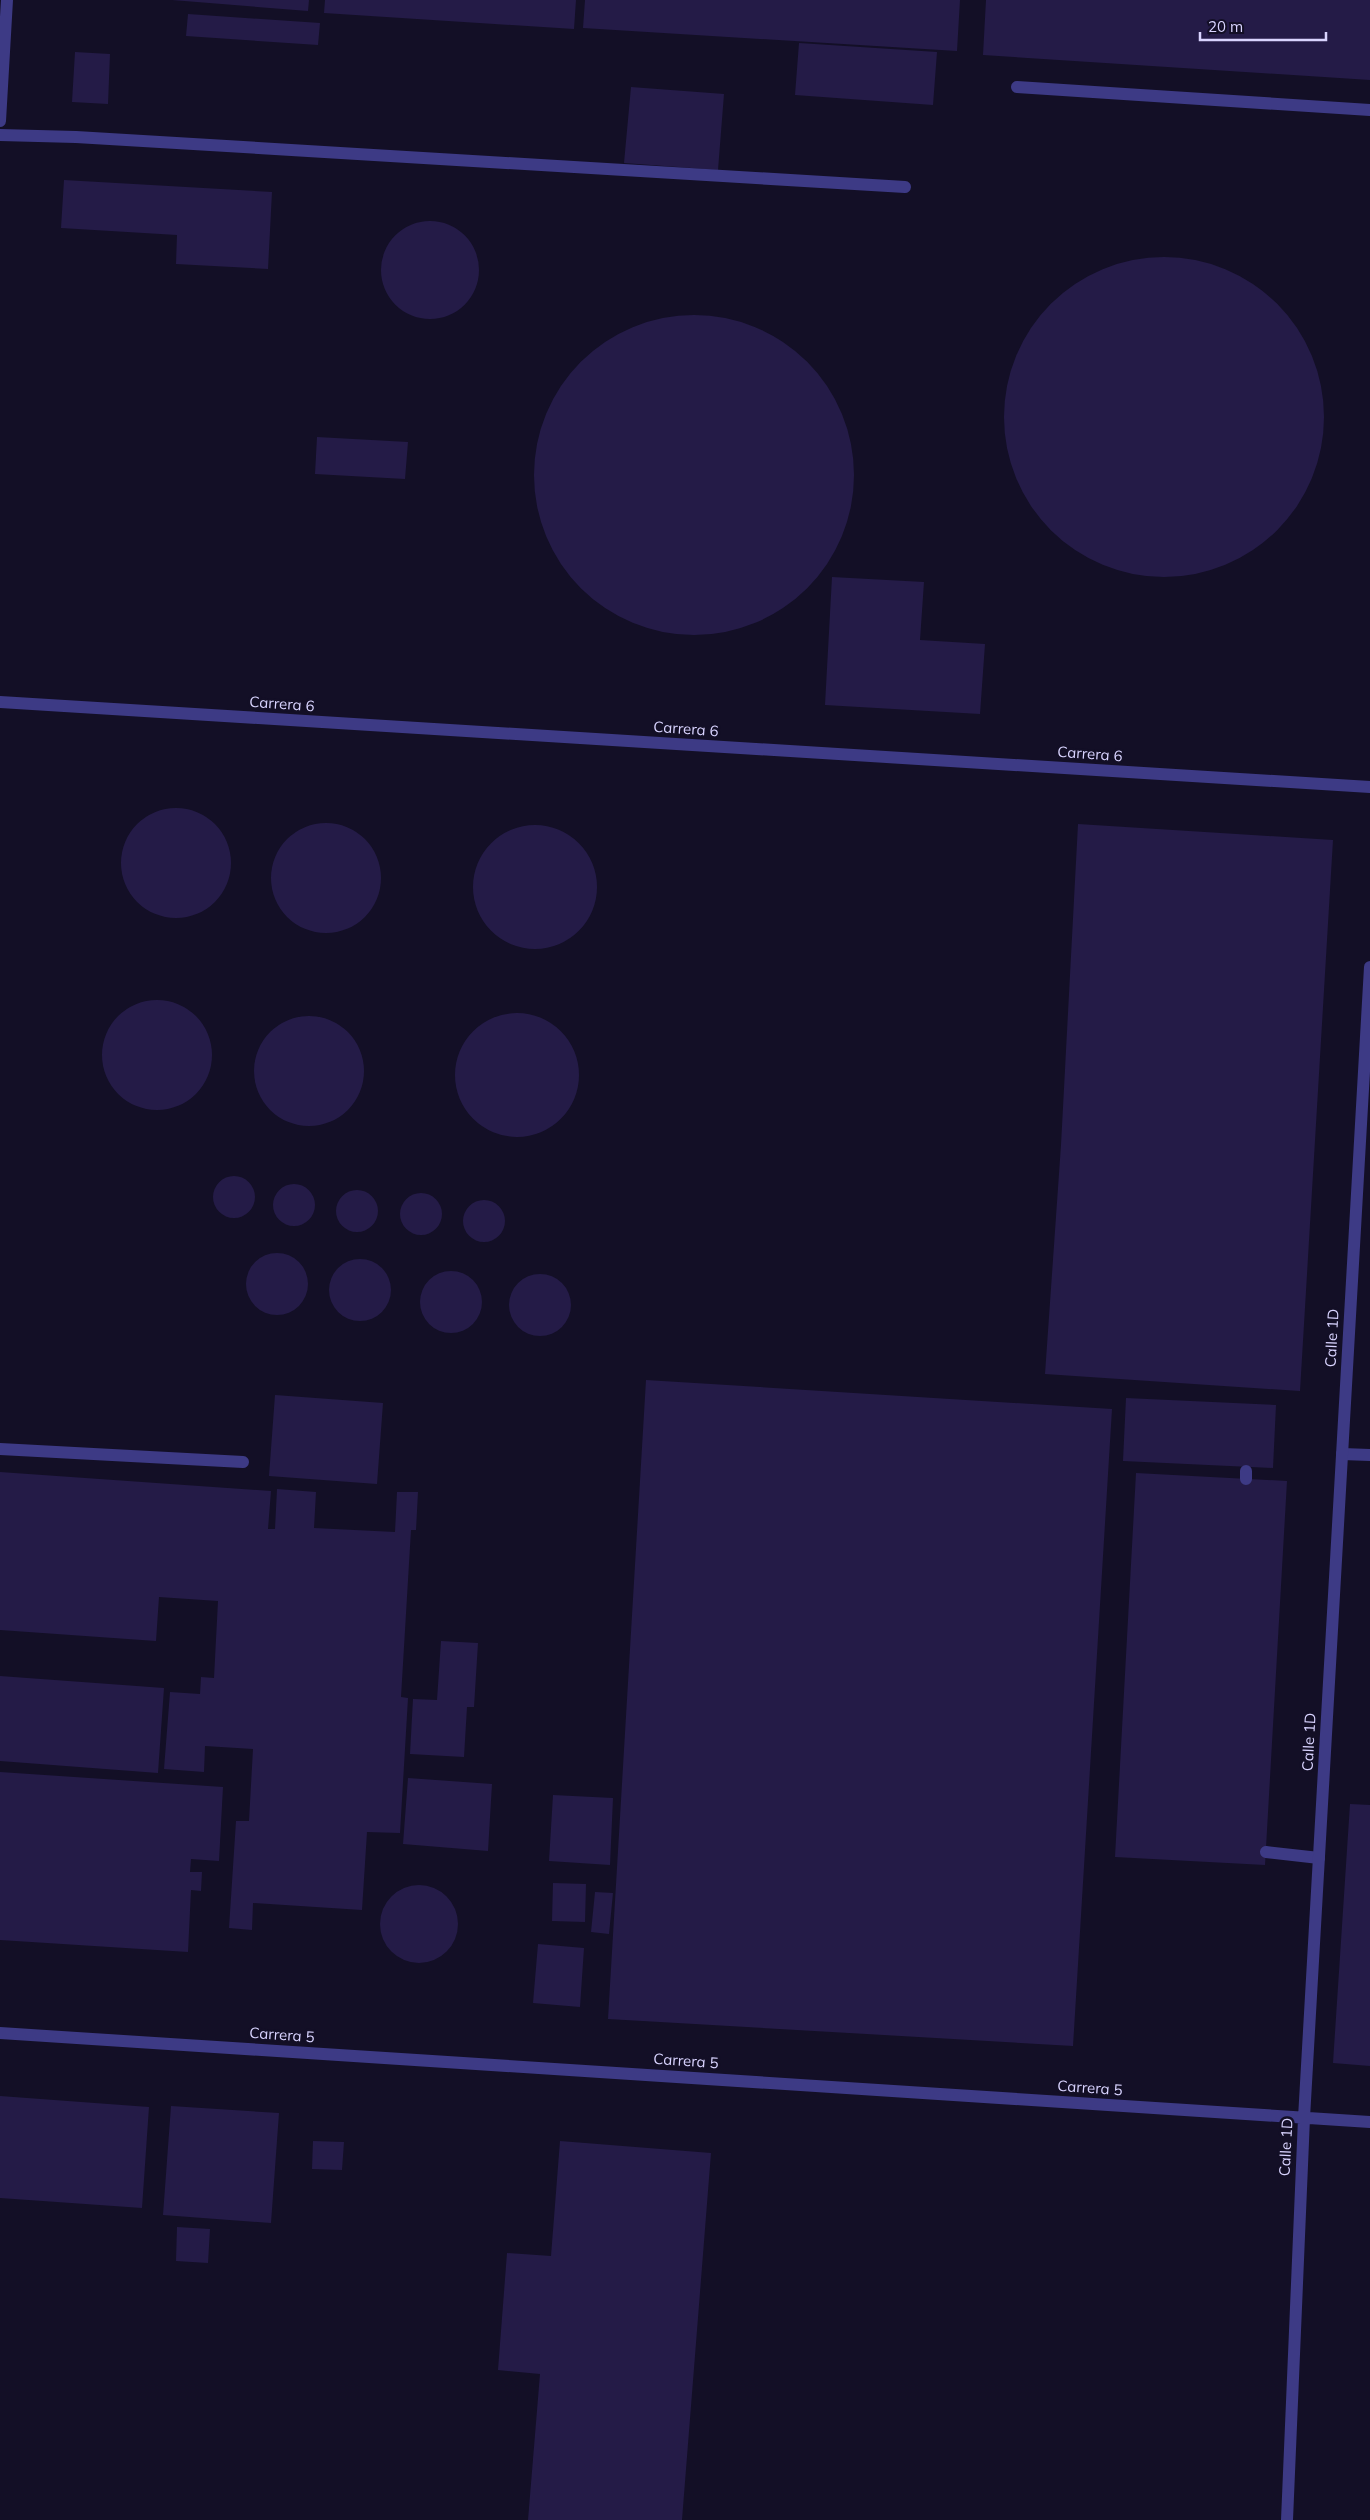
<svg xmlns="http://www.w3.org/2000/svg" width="1370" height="2520" viewBox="0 0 1370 2520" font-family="Mulish,sans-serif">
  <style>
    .building { fill: #241b47 }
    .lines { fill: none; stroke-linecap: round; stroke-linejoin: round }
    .service { stroke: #3d3a85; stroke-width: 12 }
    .minor { stroke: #3d3a85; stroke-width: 12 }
    .labels { text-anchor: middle; stroke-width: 5; stroke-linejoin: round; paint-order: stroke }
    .street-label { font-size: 15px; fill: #d9d4ff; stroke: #130f26 }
  </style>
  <rect width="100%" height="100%" fill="#130f26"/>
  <path class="building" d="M172 0H309L308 11Z
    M325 0H576L574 29 324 13Z
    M585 0H960L957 51 583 28Z
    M986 0H1370V80L983 55Z
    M188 14 320 23 318 45 186 36Z
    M799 43 937 52 933 105 795 95Z
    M75 52 110 54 108 104 72 102Z
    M631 87 724 94 718 170 624 163Z
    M64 180 272 192 268 269 176 264 177 235 61 228Z
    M381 270a49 49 0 1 1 98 0a49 49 0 1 1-98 0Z
    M1004 417a160 160 0 1 1 320 0a160 160 0 1 1-320 0Z
    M534 475a160 160 0 1 1 320 0a160 160 0 1 1-320 0Z
    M317 437 408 442 405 479 315 474Z
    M832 577 924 582 920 640 985 644 980 714 825 705Z
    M121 863a55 55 0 1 1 110 0a55 55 0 1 1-110 0Z
    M271 878a55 55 0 1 1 110 0a55 55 0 1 1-110 0Z
    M1078 824 1333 840 1300 1391 1045 1374 1061 1145Z
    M473 887a62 62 0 1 1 124 0a62 62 0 1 1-124 0Z
    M102 1055a55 55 0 1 1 110 0a55 55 0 1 1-110 0Z
    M455 1075a62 62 0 1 1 124 0a62 62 0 1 1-124 0Z
    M254 1071a55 55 0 1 1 110 0a55 55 0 1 1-110 0Z
    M213 1197a21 21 0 1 1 42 0a21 21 0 1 1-42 0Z
    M273 1205a21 21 0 1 1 42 0a21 21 0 1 1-42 0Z
    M336 1211a21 21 0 1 1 42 0a21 21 0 1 1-42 0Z
    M400 1214a21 21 0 1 1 42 0a21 21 0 1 1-42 0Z
    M463 1221a21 21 0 1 1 42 0a21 21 0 1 1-42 0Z
    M246 1284a31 31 0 1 1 62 0a31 31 0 1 1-62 0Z
    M329 1290a31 31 0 1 1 62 0a31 31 0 1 1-62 0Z
    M420 1302a31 31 0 1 1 62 0a31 31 0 1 1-62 0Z
    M509 1305a31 31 0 1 1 62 0a31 31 0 1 1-62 0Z
    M646 1380 1112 1409 1073 2046 608 2019Z
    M275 1395 383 1403 377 1484 269 1476Z
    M1126 1398 1276 1405 1273 1468 1123 1461Z
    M0 1472 271 1491 268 1529H275L277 1489 316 1492 314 1528 395 1532 397 1492H418L416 1530H411L401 1697 408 1698 400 1833 367 1832 362 1910 253 1903 252 1930 229 1928 236 1821H249L253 1749 205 1746 204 1772 164 1769 170 1692 200 1694 201 1677 214 1678 218 1601 159 1597 156 1641 0 1630Z
    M1136 1473 1287 1481 1265 1865 1115 1857Z
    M441 1641 478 1643 474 1707H467L464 1757 410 1754 413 1699 437 1700Z
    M0 1676 164 1688 158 1773 0 1761Z
    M0 1772 223 1787 219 1861 191 1859 190 1872H202L201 1891 191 1890 188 1952 0 1940Z
    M408 1778 492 1784 488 1851 403 1844Z
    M553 1795 613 1798 610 1865 549 1861Z
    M1350 1804 1370 1805V2066L1333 2063Z
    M553 1883 586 1884 585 1922 552 1921Z
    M380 1924a39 39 0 1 1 78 0a39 39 0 1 1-78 0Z
    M595 1892 613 1893 609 1934 591 1932Z
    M538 1944 584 1948 580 2007 533 2003Z
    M0 2096 149 2107 142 2208 0 2198Z
    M171 2106 279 2113 271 2223 163 2215Z
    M313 2141 344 2142 342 2170 312 2169Z
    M560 2141 711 2153 682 2520H528L540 2374 498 2370 507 2253 551 2256Z
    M177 2227 210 2229 208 2263 176 2261Z"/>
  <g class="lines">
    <path class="service" d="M1017 87 1370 110
      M0 135 76 137 905 187
      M0 1449 243 1462
      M1342 1454 1370 1455
      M1246 1479V1471
      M1266 1852 1319 1858"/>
    <path class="minor" d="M0 121 7 0
      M0 702 1370 787
      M0 2033 1370 2122
      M1287 2520 1304 2118 1370 967"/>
  </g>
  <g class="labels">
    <g class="street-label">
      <text transform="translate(282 704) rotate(4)" y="5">Carrera 6</text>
      <text transform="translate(686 729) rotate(4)" y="5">Carrera 6</text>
      <text transform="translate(1090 754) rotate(4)" y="5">Carrera 6</text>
      <text transform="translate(1332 1338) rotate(-87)" y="5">Calle 1D</text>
      <text transform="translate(1309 1742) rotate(-87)" y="5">Calle 1D</text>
      <text transform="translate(282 2035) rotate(4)" y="5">Carrera 5</text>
      <text transform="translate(686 2061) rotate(4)" y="5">Carrera 5</text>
      <text transform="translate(1090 2088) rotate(4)" y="5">Carrera 5</text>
      <text transform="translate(1286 2147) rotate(-87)" y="5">Calle 1D</text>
    </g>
  </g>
  <path d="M1200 32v8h126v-8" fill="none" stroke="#d9d4ff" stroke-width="2.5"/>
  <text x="1208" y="32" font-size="15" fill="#d9d4ff" stroke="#130f26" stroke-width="4" paint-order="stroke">20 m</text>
</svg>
